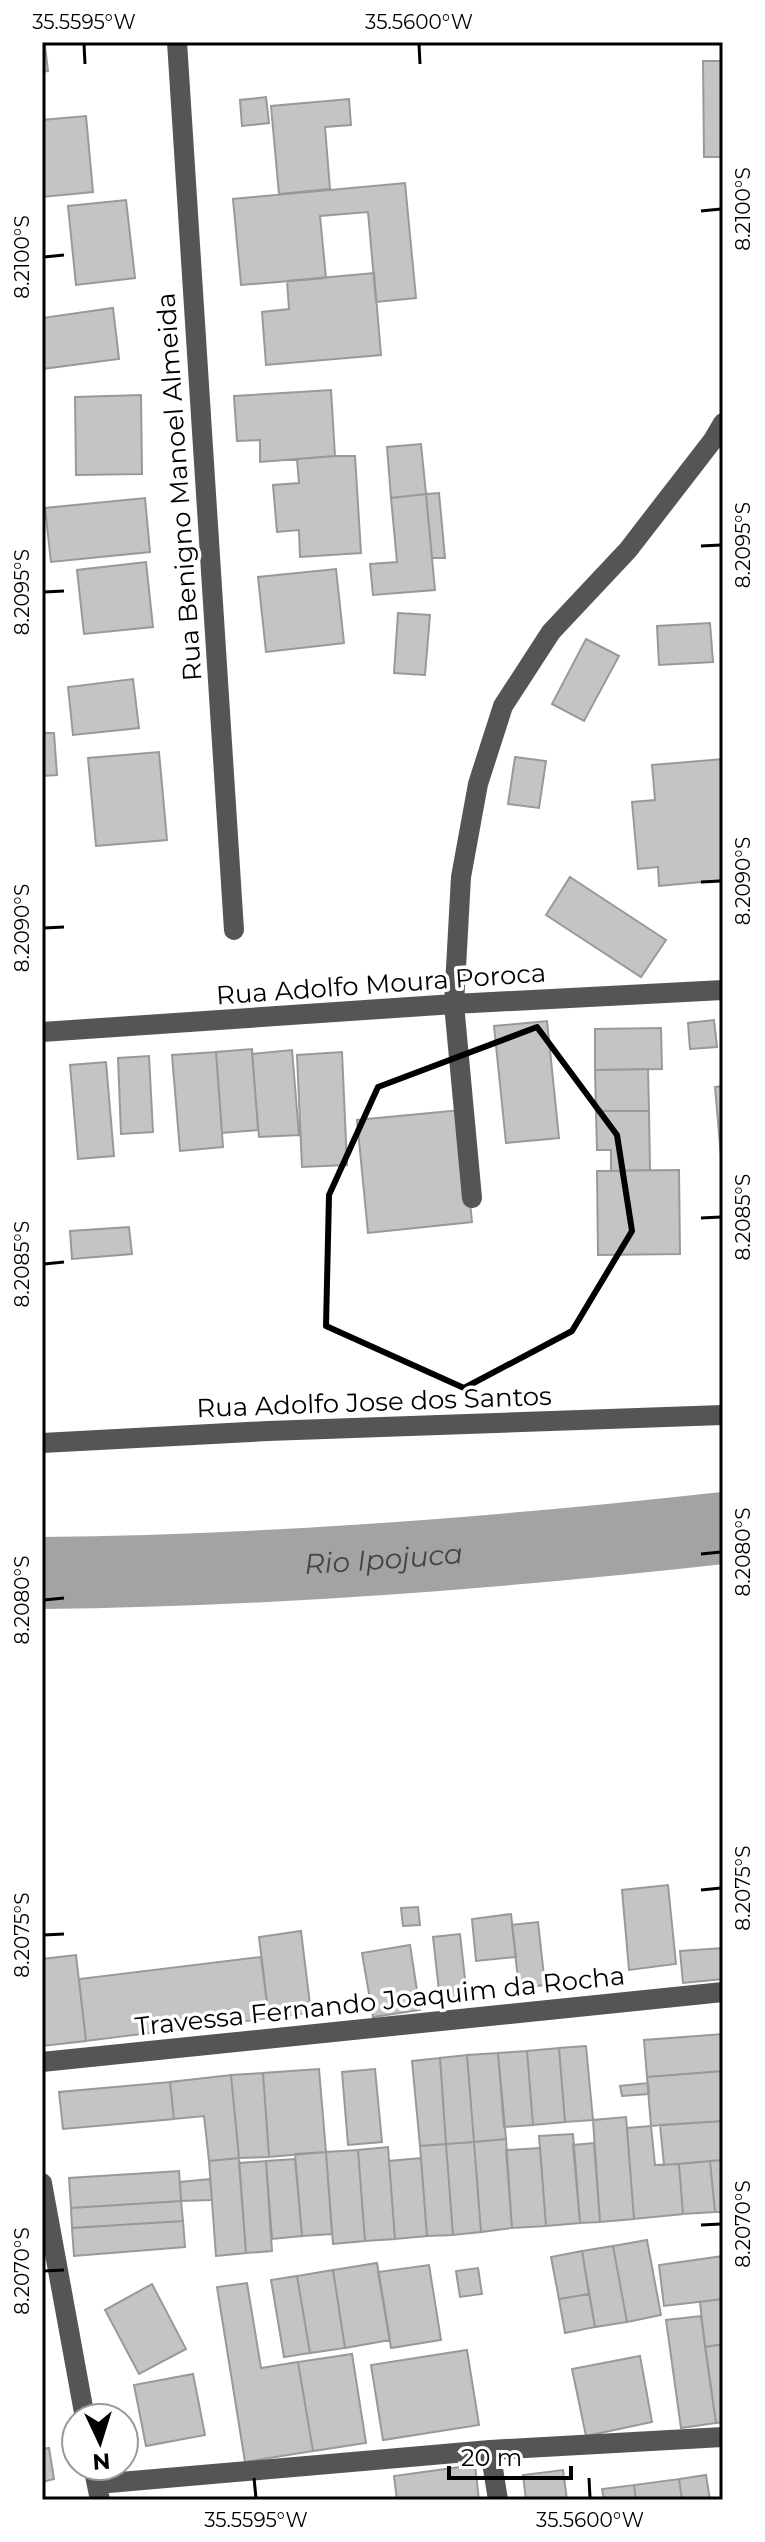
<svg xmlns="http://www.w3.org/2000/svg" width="765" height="2542" viewBox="0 0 765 2542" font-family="Montserrat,sans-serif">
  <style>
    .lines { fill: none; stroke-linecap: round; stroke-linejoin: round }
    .river { stroke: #a3a3a3; stroke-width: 72 }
    .building { fill: #c4c4c4; stroke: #999; stroke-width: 2 }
    .minor { stroke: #555; stroke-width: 20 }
    .marked { fill: none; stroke: #000; stroke-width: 6; stroke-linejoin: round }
    .ticks { fill: none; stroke: #000; stroke-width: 3 }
    .labels { text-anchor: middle; stroke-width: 7; stroke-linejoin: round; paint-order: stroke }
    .street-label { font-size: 26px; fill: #000; stroke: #fff }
    .water-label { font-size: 28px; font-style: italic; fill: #444; stroke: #fff }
    .neatline { fill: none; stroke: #000; stroke-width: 3 }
    .ticks-label { font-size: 20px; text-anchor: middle; fill: #000 }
  </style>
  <rect width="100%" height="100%" fill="#fff"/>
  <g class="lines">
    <path class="river" id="s1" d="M42 1573C269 1571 497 1553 723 1528"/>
  </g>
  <path class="building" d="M42 46H45L48 71 42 72Z
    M703 61H723V157H704Z
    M266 97 269 123 242 126 240 100Z
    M349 99 351 125 325 127 330 189 279 194 271 106Z
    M86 116 93 192 42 197V120Z
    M405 183 416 298 376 302 368 212 320 216 326 278 241 285 233 199Z
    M126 200 135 278 76 285 68 206Z
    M374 273 381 355 266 365 262 312 289 309 287 281Z
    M113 308 119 359 42 369V318Z
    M331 390 335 456 260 462V440L237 441 234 396Z
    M141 395 142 474 76 475 75 397Z
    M421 444 426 494 391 498 387 447Z
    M335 456H355L361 553 300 557 299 530 277 532 273 485 299 483 297 459Z
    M439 493 445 558H432L426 494Z
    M426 494 435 590 373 595 370 564 397 562 391 498Z
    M145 498 150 552 51 562 45 508Z
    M146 562 153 627 84 634 77 570Z
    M336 569 344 643 266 652 258 577Z
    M398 613 430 615 425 675 394 673Z
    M710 623 713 662 659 665 657 626Z
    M586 639 619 656 584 721 552 704Z
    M133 679 139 728 73 735 68 687Z
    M42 733H54L57 775 42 776Z
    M159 752 167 840 96 846 88 758Z
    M515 757 546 761 539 808 508 804Z
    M723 759V880L659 886 658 867 638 869 632 802 655 800 652 765Z
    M570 877 666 940 641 977 546 915Z
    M714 1020 717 1047 690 1049 688 1023Z
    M547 1021 559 1138 506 1143 494 1026Z
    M661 1028 662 1069 595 1070V1029Z
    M252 1049 258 1130 222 1133 216 1052Z
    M292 1050 299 1135 259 1137 252 1054Z
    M216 1052 223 1147 180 1151 172 1055Z
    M342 1052 347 1165 302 1167 297 1055Z
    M149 1056 153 1132 121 1134 118 1058Z
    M106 1062 114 1156 78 1159 70 1065Z
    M648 1069 649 1111H596L595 1070Z
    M723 1086V1179L715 1087Z
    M461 1110 472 1222 368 1233 357 1120Z
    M596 1111H649L650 1170 611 1171V1150H597Z
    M679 1170 680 1254 598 1255 597 1171Z
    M129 1227 132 1254 72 1259 70 1231Z
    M668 1885 676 1964 629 1970 622 1890Z
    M418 1907 420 1925 403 1926 401 1908Z
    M511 1914 516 1957 476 1961 472 1919Z
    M538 1922 545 1985 519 1988 512 1925Z
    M301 1931 311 2013 269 2018 259 1937Z
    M460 1934 467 1997 440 2000 433 1937Z
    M410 1945 420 2010 373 2017 362 1953Z
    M723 1948V1979L683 1983 680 1951Z
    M76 1955 86 2041 42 2046V1959Z
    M261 1957 269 2018 86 2041 79 1979Z
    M723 2034V2071L647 2077 644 2040Z
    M586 2046 593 2120 565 2122 559 2048Z
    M559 2048 565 2122 533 2125 527 2051Z
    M527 2051 533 2125 504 2127 498 2053Z
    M498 2053 506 2139 474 2142 467 2055Z
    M467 2055 474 2142 446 2144 440 2058Z
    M440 2058 446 2144 420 2146 412 2061Z
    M319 2069 326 2152 269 2157 263 2073Z
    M375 2069 382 2142 348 2145 342 2072Z
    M723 2071V2121L651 2126 647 2077Z
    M263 2073 269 2157 239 2158 231 2075Z
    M231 2075 239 2158 209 2161 204 2116 174 2119 170 2082Z
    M170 2082 174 2119 63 2129 59 2092Z
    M648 2083 649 2094 622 2096 620 2086Z
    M626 2117 634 2219 600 2222 593 2120Z
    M723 2121V2160L664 2165 660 2125Z
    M651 2126 655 2165 679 2164 683 2214 634 2219 627 2128Z
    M573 2134 580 2223 546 2226 539 2136Z
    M506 2139 512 2228 481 2232 474 2142Z
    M474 2142 481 2232 453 2235 446 2144Z
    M594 2143 600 2222 580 2223 573 2145Z
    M446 2144 453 2235 427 2236 420 2146Z
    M388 2147 395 2239 365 2241 358 2150Z
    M540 2148 546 2226 512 2228 506 2150Z
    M358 2150 365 2241 333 2244 326 2152Z
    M326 2152 332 2234 302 2236 295 2154Z
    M239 2158 246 2253 216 2256 209 2161Z
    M421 2158 427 2236 395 2239 389 2161Z
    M295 2159 302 2236 272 2239 266 2161Z
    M723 2160V2212H715L710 2161Z
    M266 2161 272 2251 246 2253 239 2163Z
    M710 2161 715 2212 683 2214 679 2164Z
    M179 2171 181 2201 71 2208 69 2178Z
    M210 2179 212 2200 181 2201 180 2182Z
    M181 2201 183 2221 72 2228 71 2208Z
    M183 2221 185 2247 74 2256 72 2228Z
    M647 2240 661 2315 627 2322 613 2246Z
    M613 2246 627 2322 595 2327 582 2251Z
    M582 2251 589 2294 559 2299 551 2257Z
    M723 2256V2299L664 2306 659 2265Z
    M377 2263 390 2340 345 2348 333 2270Z
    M429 2265 441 2340 391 2348 378 2272Z
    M478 2268 482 2294 460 2297 456 2271Z
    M333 2270 345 2348 310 2353 297 2276Z
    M297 2276 310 2353 284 2357 271 2280Z
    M247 2283 261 2368 298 2362 313 2451 245 2462 217 2287Z
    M152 2284 186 2349 139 2374 105 2310Z
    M589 2294 595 2327 565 2333 559 2299Z
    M723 2299V2344L705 2347 700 2302Z
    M701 2316 716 2423 681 2428 666 2320Z
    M723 2344V2422L716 2423 705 2347Z
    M467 2350 479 2425 383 2440 371 2365Z
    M352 2354 366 2443 313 2451 298 2362Z
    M640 2356 652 2422 586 2436 572 2369Z
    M193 2374 205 2435 146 2446 134 2385Z
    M49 2448 54 2479 42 2482V2449Z
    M475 2465 479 2500H397L394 2476Z
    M563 2470 567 2500H526L523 2475Z
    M706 2475 710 2500H682L679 2479Z
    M679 2479 682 2500H636L634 2485Z
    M634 2485 636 2500H604L602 2489Z"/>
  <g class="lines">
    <path class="minor" d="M177 42 234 930
      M42 1032 454 1004 723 990
      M472 1198 454 1004 461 877 478 784 503 706 551 632 628 550 713 440 723 423
      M42 1443 268 1431 723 1415
      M42 2062 723 1992
      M42 2183 85 2418
      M490 2450 498 2500
      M93 2466 100 2500
      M97 2484 490 2450 723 2437"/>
  </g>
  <path class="marked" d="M537 1027 617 1135 632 1231 572 1331 464 1388 326 1326 329 1195 378 1087Z"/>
  <path class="ticks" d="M84 44 85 64M419 44 420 64M701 211 721 209M44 257 64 255M701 546 721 545M44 592 64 591M701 882 721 881M44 928 64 927M701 1218 721 1217M44 1264 64 1262M701 1554 721 1552M44 1600 64 1598M701 1890 721 1888M44 1935 64 1934M701 2225 721 2224M44 2271 64 2270M254 2478 256 2498M589 2478 590 2498"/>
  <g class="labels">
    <g class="street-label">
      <text transform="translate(179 487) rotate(-94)" y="9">Rua Benigno Manoel Almeida</text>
      <text transform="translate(381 984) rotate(-4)" y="9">Rua Adolfo Moura Poroca</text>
      <text transform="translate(374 1402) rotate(-2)" y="9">Rua Adolfo Jose dos Santos</text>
      <text transform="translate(380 2001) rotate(-6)" y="9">Travessa Fernando Joaquim da Rocha</text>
    </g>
    <g class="water-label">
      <text dy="10" stroke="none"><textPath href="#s1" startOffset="342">Rio Ipojuca</textPath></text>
    </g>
  </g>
  <rect width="765" height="2542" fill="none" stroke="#ffffff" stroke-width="88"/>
  <g transform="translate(100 2442) rotate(176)"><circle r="38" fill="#ffffff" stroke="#999999" stroke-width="2"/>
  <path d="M0-6L14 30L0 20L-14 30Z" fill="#000000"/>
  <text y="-12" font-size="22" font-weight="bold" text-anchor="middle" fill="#000000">N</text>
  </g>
  <path d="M449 2466v12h122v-12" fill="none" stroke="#000000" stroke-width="4"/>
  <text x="461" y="2466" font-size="24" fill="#000000" stroke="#ffffff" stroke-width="6" paint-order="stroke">20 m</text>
  <rect x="44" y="44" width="677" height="2454" class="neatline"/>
  <g class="ticks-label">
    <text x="84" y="29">35.5595°W</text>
    <text x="419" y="29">35.5600°W</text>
    <text transform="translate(743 209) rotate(-90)" y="7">8.2100°S</text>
    <text transform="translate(22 257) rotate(-90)" y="7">8.2100°S</text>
    <text transform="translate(743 545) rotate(-90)" y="7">8.2095°S</text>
    <text transform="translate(22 592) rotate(-90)" y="7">8.2095°S</text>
    <text transform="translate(743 881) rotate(-90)" y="7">8.2090°S</text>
    <text transform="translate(22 928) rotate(-90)" y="7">8.2090°S</text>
    <text transform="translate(743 1217) rotate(-90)" y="7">8.2085°S</text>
    <text transform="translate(22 1264) rotate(-90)" y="7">8.2085°S</text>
    <text transform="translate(743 1552) rotate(-90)" y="7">8.2080°S</text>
    <text transform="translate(22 1600) rotate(-90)" y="7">8.2080°S</text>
    <text transform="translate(743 1888) rotate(-90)" y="7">8.2075°S</text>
    <text transform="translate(22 1935) rotate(-90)" y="7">8.2075°S</text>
    <text transform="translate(743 2224) rotate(-90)" y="7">8.2070°S</text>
    <text transform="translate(22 2271) rotate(-90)" y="7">8.2070°S</text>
    <text x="256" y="2527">35.5595°W</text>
    <text x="590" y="2527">35.5600°W</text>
  </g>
</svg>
